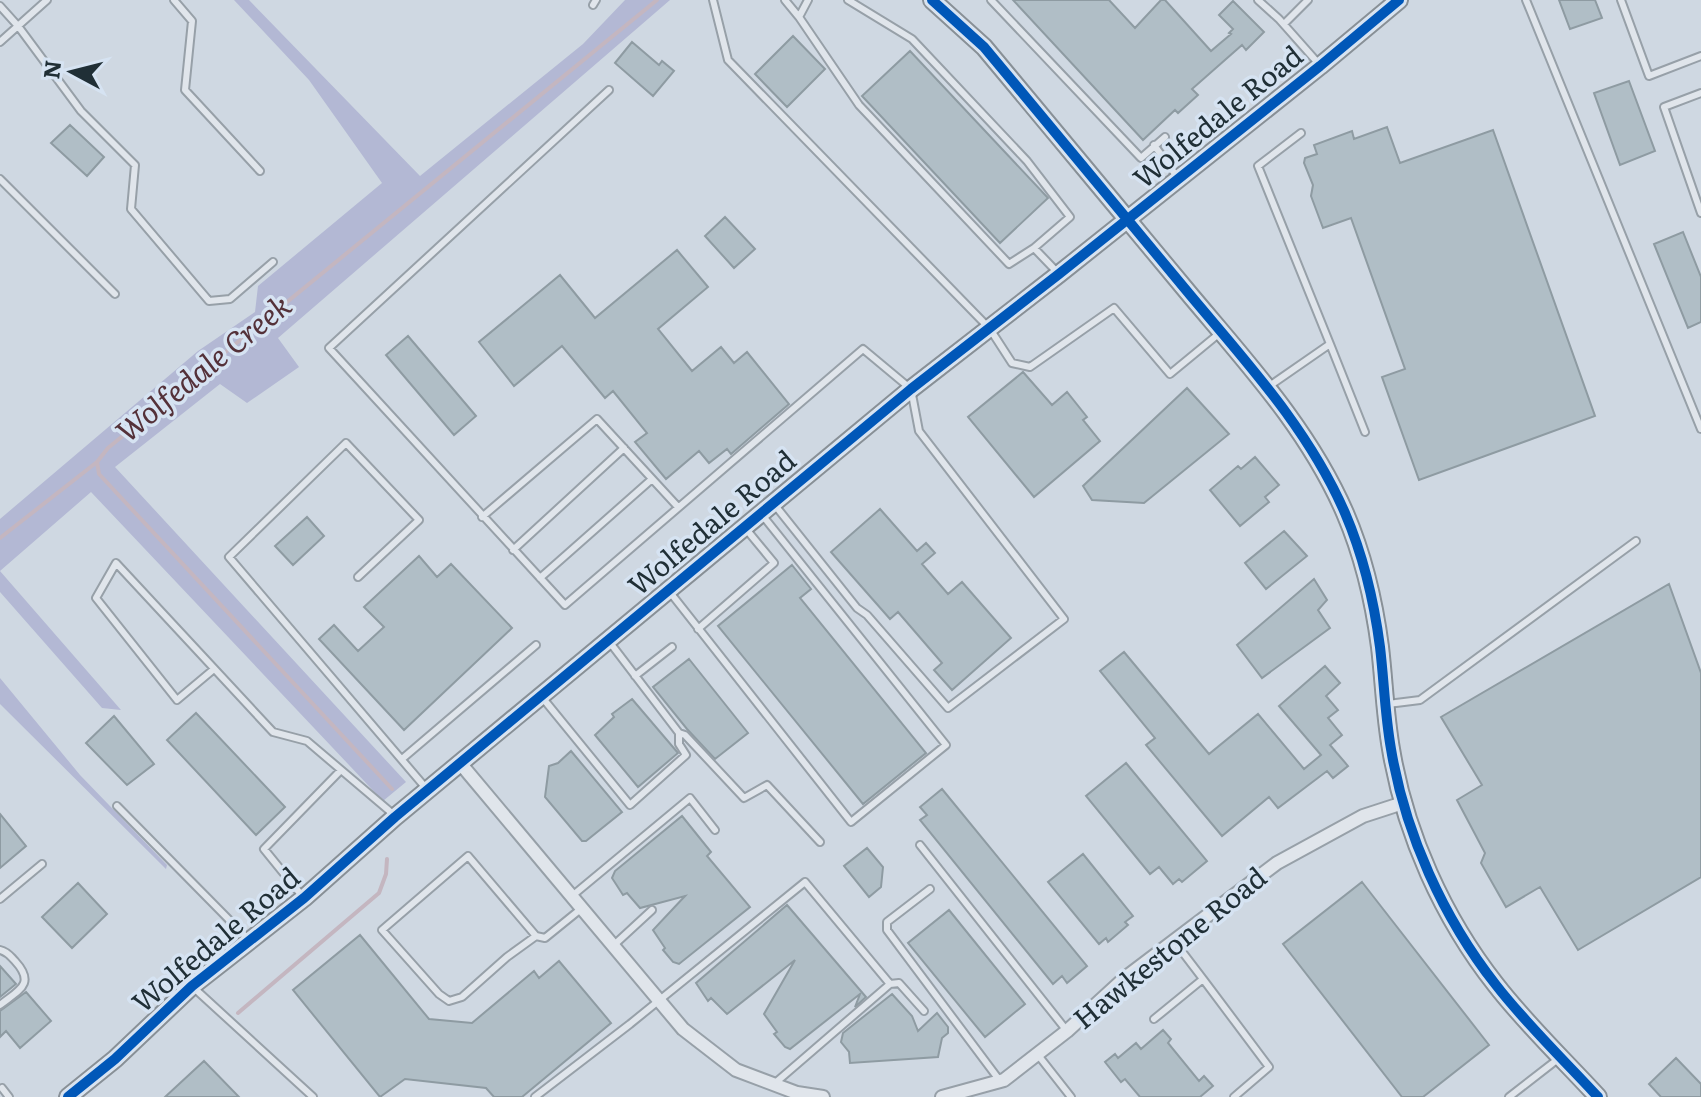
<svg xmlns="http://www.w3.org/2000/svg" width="1701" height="1097" viewBox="0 0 1701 1097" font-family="Literata,serif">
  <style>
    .green { fill: #b3b8d4 }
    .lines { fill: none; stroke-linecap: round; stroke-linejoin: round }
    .stream { stroke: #c4b6c0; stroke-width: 4 }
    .building { fill: #b0bec6; stroke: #8e9ba2; stroke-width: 2 }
    .lane-casing { stroke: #97a0a8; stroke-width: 10 }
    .street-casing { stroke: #97a0a8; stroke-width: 16 }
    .secondary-casing { stroke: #889097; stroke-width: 20 }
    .lane { stroke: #e0e5eb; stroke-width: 6 }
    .street { stroke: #e0e5eb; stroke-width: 12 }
    .secondary { stroke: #e0e5eb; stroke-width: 16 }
    .cycleway-casing { stroke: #d6e3f2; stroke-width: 15 }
    .cycleway { stroke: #0057b8; stroke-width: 10 }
    .labels { text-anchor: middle; stroke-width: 7; stroke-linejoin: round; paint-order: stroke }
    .street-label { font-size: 28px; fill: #202f36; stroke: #d6e3f2 }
    .water-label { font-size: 30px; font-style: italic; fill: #543139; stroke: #d6e3f2 }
  </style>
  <rect width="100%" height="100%" fill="#cfd8e2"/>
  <path class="green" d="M234 0H249L420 176 583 44 625 0H670L278 338 299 367 247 403 220 384 115 467 406 782 383 801 91 492 0 571 121 710 102 708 0 592V519L198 351 255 312 258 286 382 183 309 80Z
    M0 678 80 775 167 865 166 869 0 704Z"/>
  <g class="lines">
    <path class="stream" d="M0 538 97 462
      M392 789 99 474 97 462 108 448 657 0
      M238 1013 379 893 386 874 387 859"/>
  </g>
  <path class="building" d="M1013 0H1109L1135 28 1161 0H1165L1211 51 1231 34 1229 33 1233 29 1219 15 1233 1 1264 32 1246 50 1242 45 1192 89 1198 95 1178 113 1175 110 1143 140Z
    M1559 0H1595L1602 18 1570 29Z
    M793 36 825 69 787 107 755 74Z
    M632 42 659 65 662 61 674 71 653 96 615 63Z
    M910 51 1048 198 1000 243 862 96Z
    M1629 81 1655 151 1620 165 1594 93Z
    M70 125 104 157 87 176 51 143Z
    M1387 127 1400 163 1493 130 1595 416 1419 480 1382 377 1405 369 1351 218 1323 228 1311 196 1313 185 1304 163 1305 158 1317 154 1314 145 1352 131 1354 139Z
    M725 217 755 249 734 268 705 236Z
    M1683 232 1701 277V322L1688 328 1654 244Z
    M677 250 708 287 658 329 692 371 721 347 734 363 747 352 789 404 731 454 727 449 709 463 699 451 666 479 635 442 647 433 613 391 605 398 562 346 514 386 479 342 560 275 595 318Z
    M408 336 476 416 454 435 386 355Z
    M1023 372 1052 405 1067 392 1087 417 1083 420 1100 441 1034 497 968 417Z
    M1187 388 1229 434 1144 503 1092 500 1083 486Z
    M1255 457 1279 485 1265 497 1269 502 1240 526 1210 490 1238 466 1241 469Z
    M880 509 917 551 926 543 935 553 922 564 948 594 962 582 1011 638 952 690 934 670 942 663 898 612 890 619 831 552Z
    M307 517 324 536 293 565 275 546Z
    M1284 531 1307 556 1266 589 1245 563Z
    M419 556 437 577 451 564 512 628 404 730 319 639 334 625 358 651 384 627 364 607Z
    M792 565 811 589 800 598 926 753 863 804 718 626Z
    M1314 579 1327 600 1318 610 1330 628 1262 678 1237 645Z
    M1669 584 1701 673V877L1578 950 1540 887 1506 907 1481 863 1485 853 1457 800 1482 785 1441 717Z
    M1124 652 1209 754 1258 714 1304 769 1321 755 1279 706 1325 666 1340 683 1326 696 1338 710 1328 718 1342 735 1330 745 1348 766 1333 778 1327 771 1278 808 1269 797 1222 836 1146 745 1155 738 1100 671Z
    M689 659 748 733 715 759 687 729 653 687Z
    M632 699 678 753 638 787 595 735 614 717 612 714Z
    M196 713 285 807 256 835 167 740Z
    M114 716 154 764 127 785 86 743Z
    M571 751 622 812 586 841H582L545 797 549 766 558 763Z
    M1126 763 1207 861 1182 882 1179 879 1173 884 1159 867 1150 874 1086 796Z
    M942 789 1087 966 1067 983 1062 976 1053 984 920 820 927 815 920 807Z
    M0 814 26 846 0 868Z
    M682 816 711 852 707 856 750 907 679 964 673 962 663 950 665 948 653 930 685 896 640 908 627 893 623 895 612 878 615 871Z
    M867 848 883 867 881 887 869 897 844 866Z
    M1083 854 1133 916 1125 922 1128 925 1108 942 1106 938 1099 944 1048 882Z
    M1362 882 1489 1045 1423 1097H1402L1283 944Z
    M78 883 107 914 72 948 42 917Z
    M787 905 866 997 855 1007 860 994 790 1049 785 1047 774 1034 777 1032 764 1014 795 960 727 1014 711 998 708 1001 696 983Z
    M949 910 1025 1004 985 1037 908 943Z
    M360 935 429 1019 472 1023 534 971 539 978 559 961 611 1023 522 1097H494L486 1088 405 1079 380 1097 293 990Z
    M0 966 16 984 0 997Z
    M26 992 51 1021 20 1048 6 1031 0 1037V1011Z
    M892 994 912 1016 918 1031 937 1013 948 1027V1033L942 1038 938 1057 850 1063 849 1052 841 1042 843 1033Z
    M1163 1030 1171 1039 1168 1043 1199 1081 1204 1076 1213 1086 1200 1097H1140L1125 1079 1121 1082 1105 1062 1115 1054 1118 1058 1136 1043 1141 1049Z
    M1676 1058 1701 1084V1097H1661L1649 1084Z
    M204 1061 239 1097H165Z"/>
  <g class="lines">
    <defs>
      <path id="lane" d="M174 0 192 21 185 90 260 171
        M713 0 728 60 990 329 1012 363 1030 367 1114 308 1170 374 1221 332
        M785 0 799 17
        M808 0 799 17 859 105 1009 264 1034 248 1058 273
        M848 0 912 39 1027 161 1070 217 1034 248
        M991 0 1141 158 1165 137
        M1258 0 1279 19 1318 63
        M1526 0 1701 429
        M1621 0 1649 76 1701 56
        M593 5 596 0
        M0 6 18 26 81 111 135 165 131 209 209 301 230 299 273 262
        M1284 24 1308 0
        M0 42 47 0
        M609 90 329 348 565 605 863 349 911 389 919 431 1064 619 948 708 867 615 857 608 774 504
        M1701 93 1664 107 1701 213
        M1154 145 1178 178
        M0 179 115 294
        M1330 344 1365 432
        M1268 387 1330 344 1258 166 1301 133
        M482 517 597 419 678 507
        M513 550 624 448
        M358 577 419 520 346 443 229 557 425 787
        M540 578 652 479
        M669 591 851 822 946 745 763 516
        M698 629 774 563 746 529
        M608 640 679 733 685 735 744 798 767 785 820 842
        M214 669 177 700 96 598 116 563 273 732 307 741 393 814
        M635 676 672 647
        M541 696 630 805 686 755 679 744V733
        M1388 704 1420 700 1636 541
        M402 759 536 645
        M117 806 249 940
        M920 845 1067 1031
        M930 889 887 922V930L1000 1081
        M572 896 690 798 715 830
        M303 897 264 849 341 770
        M0 899 42 864
        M536 936 468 856 382 930 439 994 449 1001 462 997 507 957 536 936 545 938 582 908
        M614 945 652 910
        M0 950C8 952 10 956 15 961 36 984 19 990 0 1005
        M1203 979 1269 1067 1234 1097
        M890 984 899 983 924 1011
        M194 988 313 1097
        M1154 1019 1203 979 1174 941
        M1038 1055 1071 1097
        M2 1088 9 1097
        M535 1097 630 1024 805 882 890 984 774 1084
        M1509 1097 1558 1059"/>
      <path id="street" d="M460 763 683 1029 736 1070 797 1093 823 1097
        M942 1097 1004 1080 1067 1031 1125 978 1277 863 1363 816 1403 803"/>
      <path id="secondary" d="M932 0 984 47 1009 77C1070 150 1130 223 1191 296 1248 364 1309 430 1345 513 1363 555 1374 601 1380 647 1384 681 1385 715 1391 749 1405 833 1443 918 1496 985 1527 1025 1564 1060 1598 1097
        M68 1097 115 1059 192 986 304 898 395 817 911 389 1059 274 1320 66 1399 0"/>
    </defs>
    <use href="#lane" class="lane-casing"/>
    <use href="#street" class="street-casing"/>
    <use href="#secondary" class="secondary-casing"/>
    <use href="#lane" class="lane"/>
    <use href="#street" class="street"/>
    <use href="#secondary" class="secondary"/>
    <defs>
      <path id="cycleway" d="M932 0 984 47 1009 77C1070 150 1130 223 1191 296 1248 364 1309 430 1345 513 1363 555 1374 601 1380 647 1384 681 1385 715 1391 749 1405 833 1443 918 1496 985 1527 1025 1564 1060 1598 1097
        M68 1097 115 1059 192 986 304 898 395 817 911 389 1059 274 1320 66 1399 0"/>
    </defs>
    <use href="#cycleway" class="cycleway-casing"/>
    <use href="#cycleway" class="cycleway"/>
  </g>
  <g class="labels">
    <g class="street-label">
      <text transform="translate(1218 117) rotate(-39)" y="10">Wolfedale Road</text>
      <text transform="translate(712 523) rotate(-40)" y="10">Wolfedale Road</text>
      <text transform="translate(216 940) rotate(-40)" y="10">Wolfedale Road</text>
      <text transform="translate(1170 948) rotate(-39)" y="10">Hawkestone Road</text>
    </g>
    <g class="water-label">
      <text transform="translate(204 369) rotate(-39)" y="10">Wolfedale Creek</text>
    </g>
  </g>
  <g transform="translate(72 72) rotate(277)" stroke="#d6e3f2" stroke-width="6" paint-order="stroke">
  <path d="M0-6L14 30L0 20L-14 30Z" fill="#202f36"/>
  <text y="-12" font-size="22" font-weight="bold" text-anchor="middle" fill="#202f36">N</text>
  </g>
</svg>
